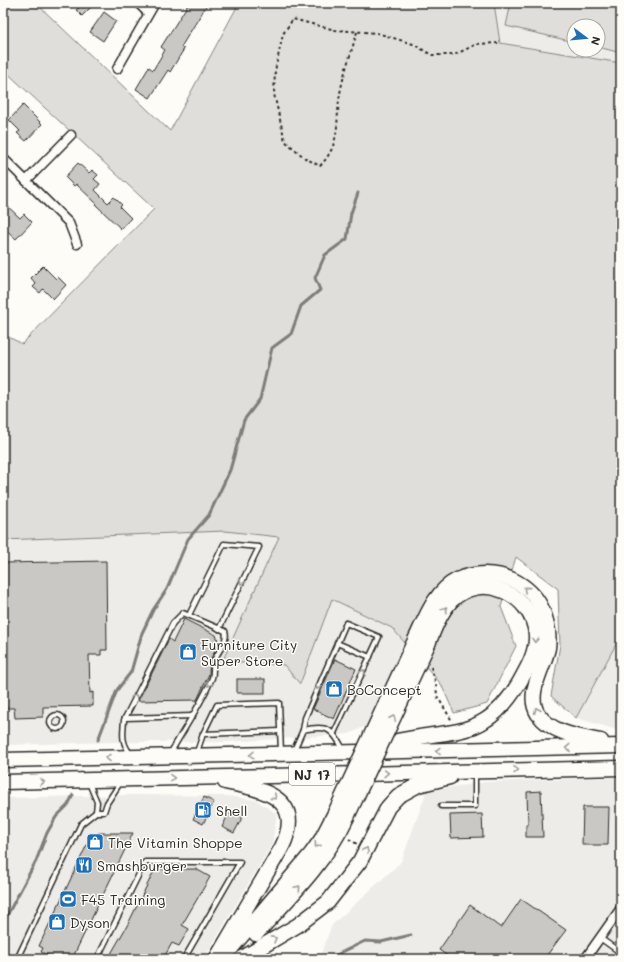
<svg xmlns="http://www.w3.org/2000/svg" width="624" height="962" font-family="Mali,sans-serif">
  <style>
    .built { fill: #edece8; fill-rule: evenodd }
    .green { fill: #dfdeda; stroke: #858482 }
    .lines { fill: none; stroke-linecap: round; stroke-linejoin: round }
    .stream { stroke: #7e7d7b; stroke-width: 3 }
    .building { fill: #c9c8c4; stroke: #2b2b2b }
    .lane-casing { stroke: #2b2b2b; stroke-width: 7 }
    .street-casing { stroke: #2b2b2b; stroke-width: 11 }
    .highway-casing { stroke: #2b2b2b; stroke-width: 17 }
    .path { stroke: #2b2b2b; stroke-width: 2; stroke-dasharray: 3 3; stroke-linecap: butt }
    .lane { stroke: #fdfcf7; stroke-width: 4 }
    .street { stroke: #fdfcf7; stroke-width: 8 }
    .highway { stroke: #fdfcf7; stroke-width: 14 }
    .highway-bridge-casing { stroke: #2b2b2b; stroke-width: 17; stroke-linecap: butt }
    .highway-bridge { stroke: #fdfcf7; stroke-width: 14 }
    .oneway { stroke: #9e9e9b }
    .labels { text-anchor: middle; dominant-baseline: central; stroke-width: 3; stroke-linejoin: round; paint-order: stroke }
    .shield { fill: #fdfcf7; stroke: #6a6a68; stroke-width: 1 }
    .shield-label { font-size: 13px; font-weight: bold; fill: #2b2b2b }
    .poi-label { font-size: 14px; fill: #2b2b2b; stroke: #fdfcf7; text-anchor: start }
  </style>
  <rect width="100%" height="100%" fill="#fdfcf7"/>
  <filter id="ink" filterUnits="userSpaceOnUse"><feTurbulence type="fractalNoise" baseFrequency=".025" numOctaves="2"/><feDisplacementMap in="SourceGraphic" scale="8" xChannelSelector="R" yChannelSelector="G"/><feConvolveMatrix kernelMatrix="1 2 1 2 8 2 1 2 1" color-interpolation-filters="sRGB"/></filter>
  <g filter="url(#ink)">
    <g class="built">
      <path d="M494,3h127v60l-121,-20zM574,26h24v24h-24z"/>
      <polygon points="225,531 279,537 222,662 284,665 300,684 331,599 392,628 406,643 368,725 349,734 294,738 226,742 114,742 3,745 3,540"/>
      <polygon points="621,635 621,731 576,718"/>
      <polygon points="621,777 621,959 319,959 332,925 401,862 425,796 424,791 486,782"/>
      <polygon points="130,795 228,796 256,800 277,814 272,844 204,959 3,959 3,798"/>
    </g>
    <g class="green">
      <polygon points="3,3 36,3 170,131 239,3 494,3 500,43 621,63 621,635 576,718 551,696 560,645 558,589 516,557 501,607 516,646 487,704 454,713 441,684 392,628 332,599 300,684 284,665 222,662 279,537 225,531 3,540 3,334 22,344 154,209 3,69"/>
      <polygon points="511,3 621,3 621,53 598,47 598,26 574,26 574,42 506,26"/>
    </g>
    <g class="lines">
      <g class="stream">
        <polyline points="98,740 117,690 131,672 142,633 153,610 167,589 188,539 209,515 230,470 244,420 260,399 272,348 291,334 301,306 320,290 315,278 325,255 347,239 351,213 358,193"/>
        <polyline points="3,923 36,861 47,833 56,817 68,805 73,795"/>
        <polyline points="328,959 365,941 381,942 411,935"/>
      </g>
    </g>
    <g class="building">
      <polygon points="74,3 95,3 82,16 76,10 79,8"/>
      <polygon points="189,3 208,3 181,47 184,49 170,72 168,70 150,98 136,89 149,67 153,70 165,50 161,47"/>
      <polygon points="104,12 116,21 103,41 90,32"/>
      <polygon points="23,105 42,124 26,141 17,133 20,131 9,120"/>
      <polygon points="78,163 89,173 92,170 98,175 94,179 100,184 95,190 108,203 114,197 122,205 120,207 131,218 121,229 96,205 97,204 76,184 74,186 65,177"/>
      <polygon points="3,202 20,218 24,214 32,222 16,239 3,227"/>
      <polygon points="43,266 56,279 58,277 66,285 53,299 43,289 40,293 33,287 36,284 31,278"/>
      <polygon points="106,561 107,650 101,650 101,655 89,655 90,693 93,692 93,706 43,707 43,717 15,718 14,708 3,708 3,563"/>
      <polygon points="184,619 216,635 219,643 210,660 209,674 197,700 138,701 169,639 173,642"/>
      <polygon points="335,659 356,669 334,719 313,709"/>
      <rect x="237" y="679" width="28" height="14"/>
      <polygon points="541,791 543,837 526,837 526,825 528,825 527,792"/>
      <polygon points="204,797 214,802 203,824 193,819"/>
      <polygon points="583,807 609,807 608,845 582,845"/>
      <polygon points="232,812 243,816 234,833 222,827 228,815"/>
      <polygon points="482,814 483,837 451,838 450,815"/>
      <polygon points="98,833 133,833 72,959 55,959 41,952 43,948 39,946 91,836 95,838"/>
      <polygon points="155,869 196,869 210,877 182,925 189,929 179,946 172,943 163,959 108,959 128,924"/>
      <polygon points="521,899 566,930 544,959 452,959 439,950 470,905 501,928"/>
    </g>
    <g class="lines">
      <defs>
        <g id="lane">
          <polyline points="189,615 224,544 259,547 219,629"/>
          <polyline points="337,643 370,657"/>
          <circle cx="57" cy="722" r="7"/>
          <polyline points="125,718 193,716"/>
          <polyline points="303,730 305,718 346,623 379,637 334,733"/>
          <polyline points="203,734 280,731"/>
          <path d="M294,750l9,-20c24,-5 29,-2 40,19"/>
          <polyline points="197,752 203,734 217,705 279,703 281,752"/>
          <path d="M130,753c-9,-11 -7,-20 -6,-33l49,-97 10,-10 42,18c4,10 -9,22 -11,31 -2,5 0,11 -2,16 -11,27 -28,50 -42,76"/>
          <polyline points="89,783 97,802 96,812"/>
          <polyline points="441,806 475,806 475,773"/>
          <polyline points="600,938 621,953"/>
          <polyline points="17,959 81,824 96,812 104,812 107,803 120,783"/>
          <polyline points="97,959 145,862 240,862 184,959"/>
        </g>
        <g id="street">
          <polyline points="138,3 148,13"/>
          <polyline points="117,69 155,3"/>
          <polyline points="3,158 69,223 77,244"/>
          <polyline points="26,181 71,135"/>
          <polyline points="585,959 621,908"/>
        </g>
        <g id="highway">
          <path d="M416,638c10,-21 19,-47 41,-58 18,-8 38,-8 56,0 12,6 22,15 28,27 6,13 9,26 7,41 -4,20 -23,46 -10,66 14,20 42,23 63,27"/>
          <path d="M375,746c15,-3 30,-7 45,-9 21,-4 45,-4 64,-16 15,-9 26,-23 35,-38 8,-14 18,-31 17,-48 -3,-41 -55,-65 -85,-34 -11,12 -17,28 -23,43"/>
          <polyline points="3,760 621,746"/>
          <polyline points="3,782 621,768"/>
          <path d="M256,934c33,-36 70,-72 91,-117"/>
          <polyline points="223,958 311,854 321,840 336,811"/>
          <path d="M216,959l66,-112c24,-50 -20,-58 -57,-65"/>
          <polyline points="241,959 298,925 328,902 360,861 388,807 398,796 418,785 450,777"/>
        </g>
      </defs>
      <use href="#lane" class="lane-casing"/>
      <use href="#street" class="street-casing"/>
      <use href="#highway" class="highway-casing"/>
      <g class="path">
        <path d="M357,32c-6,22 -15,45 -18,68 -3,26 1,45 -19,66l-15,-8 -20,-17 -11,-47 1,-23 8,-37 10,-15 42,11 42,3 36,11 19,11h22l23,-11 23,-1"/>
        <polyline points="431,667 436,684 437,696 452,721"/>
        <polyline points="349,839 357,844"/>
      </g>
      <use href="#lane" class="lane"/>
      <use href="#street" class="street"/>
      <use href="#highway" class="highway"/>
      <defs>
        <g id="highway-bridge">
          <polyline points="336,811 416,638"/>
          <polyline points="347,817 428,644"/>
        </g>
      </defs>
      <use href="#highway-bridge" class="highway-bridge-casing"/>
      <use href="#highway-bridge" class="highway-bridge"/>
    </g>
    <defs><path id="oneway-chevron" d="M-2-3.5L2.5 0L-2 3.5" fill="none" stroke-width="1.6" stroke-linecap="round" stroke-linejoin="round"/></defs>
    <g class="oneway">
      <use href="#oneway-chevron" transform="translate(242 582) rotate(116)"/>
      <use href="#oneway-chevron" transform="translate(526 589) rotate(-139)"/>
      <use href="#oneway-chevron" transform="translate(445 609) rotate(-56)"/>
      <use href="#oneway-chevron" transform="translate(535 640) rotate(94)"/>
      <use href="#oneway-chevron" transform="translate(363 672) rotate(-65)"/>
      <use href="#oneway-chevron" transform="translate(209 684) rotate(116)"/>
      <use href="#oneway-chevron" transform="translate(318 687) rotate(113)"/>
      <use href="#oneway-chevron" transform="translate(135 697) rotate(-63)"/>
      <use href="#oneway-chevron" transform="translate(537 710) rotate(-113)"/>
      <use href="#oneway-chevron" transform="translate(393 718) rotate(-65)"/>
      <use href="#oneway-chevron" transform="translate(568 748) rotate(178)"/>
      <use href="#oneway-chevron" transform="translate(438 751) rotate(179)"/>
      <use href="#oneway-chevron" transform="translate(252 755) rotate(179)"/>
      <use href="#oneway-chevron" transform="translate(108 758) rotate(179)"/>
      <use href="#oneway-chevron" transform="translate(516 770) rotate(-1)"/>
      <use href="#oneway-chevron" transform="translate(386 773) rotate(-1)"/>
      <use href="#oneway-chevron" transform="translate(172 778) rotate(-2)"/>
      <use href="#oneway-chevron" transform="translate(42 782) rotate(-1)"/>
      <use href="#oneway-chevron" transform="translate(274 797) rotate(40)"/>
      <use href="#oneway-chevron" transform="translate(317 845) rotate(125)"/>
      <use href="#oneway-chevron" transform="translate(366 850) rotate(-61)"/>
      <use href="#oneway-chevron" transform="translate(298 888) rotate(-49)"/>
      <use href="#oneway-chevron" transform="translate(274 939) rotate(-29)"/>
    </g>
  </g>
  <defs>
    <symbol id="shop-square" viewBox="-11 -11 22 22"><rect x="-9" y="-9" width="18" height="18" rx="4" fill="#1f6fb2" stroke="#fdfcf7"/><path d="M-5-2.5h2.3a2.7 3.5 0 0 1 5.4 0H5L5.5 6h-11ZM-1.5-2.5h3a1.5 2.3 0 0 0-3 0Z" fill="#fff"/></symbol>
    <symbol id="fuel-square" viewBox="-11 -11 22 22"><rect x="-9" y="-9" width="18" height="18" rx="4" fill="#1f6fb2" stroke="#fdfcf7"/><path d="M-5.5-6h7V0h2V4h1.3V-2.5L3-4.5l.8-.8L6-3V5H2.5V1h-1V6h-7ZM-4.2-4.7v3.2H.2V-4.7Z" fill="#fff"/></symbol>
    <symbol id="restaurant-square" viewBox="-11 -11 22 22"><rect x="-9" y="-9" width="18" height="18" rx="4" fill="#1f6fb2" stroke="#fdfcf7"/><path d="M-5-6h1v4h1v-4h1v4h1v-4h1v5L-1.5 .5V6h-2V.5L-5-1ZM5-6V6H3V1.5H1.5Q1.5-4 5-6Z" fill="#fff"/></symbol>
    <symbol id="stadium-square" viewBox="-11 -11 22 22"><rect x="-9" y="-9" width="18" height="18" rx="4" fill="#1f6fb2" stroke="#fdfcf7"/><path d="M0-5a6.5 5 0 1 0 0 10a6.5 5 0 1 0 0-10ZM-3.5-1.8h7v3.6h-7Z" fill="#fff"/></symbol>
  </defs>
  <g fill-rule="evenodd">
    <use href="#shop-square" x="178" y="642" width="20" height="20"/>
    <use href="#shop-square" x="324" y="679" width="20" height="20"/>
    <use href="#fuel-square" x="193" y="800" width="20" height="20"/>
    <use href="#shop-square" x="85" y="832" width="20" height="20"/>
    <use href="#restaurant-square" x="74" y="855" width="20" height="20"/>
    <use href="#stadium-square" x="58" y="889" width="20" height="20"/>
    <use href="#shop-square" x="47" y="912" width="20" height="20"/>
  </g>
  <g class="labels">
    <rect class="shield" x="289" y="763" width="46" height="22" rx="3"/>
    <g class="shield-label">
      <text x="312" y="774">NJ 17</text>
    </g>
    <g class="poi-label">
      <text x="201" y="644">Furniture City<tspan x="201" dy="16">Super Store</tspan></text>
      <text x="347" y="689">BoConcept</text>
      <text x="216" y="810">Shell</text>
      <text x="108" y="842">The Vitamin Shoppe</text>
      <text x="97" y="865">Smashburger</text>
      <text x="81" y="899">F45 Training</text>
      <text x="70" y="922">Dyson</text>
    </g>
  </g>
  <rect width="624" height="962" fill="none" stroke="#fdfcf7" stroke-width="16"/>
  <rect x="8" y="8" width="608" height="946" fill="none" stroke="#2b2b2b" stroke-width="1.5" filter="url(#ink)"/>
  <g transform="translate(586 38) rotate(106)"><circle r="19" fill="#fdfcf7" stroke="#a9a8a5"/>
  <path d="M0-3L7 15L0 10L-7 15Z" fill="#1f6fb2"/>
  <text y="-6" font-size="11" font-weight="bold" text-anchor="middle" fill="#2b2b2b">N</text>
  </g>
</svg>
